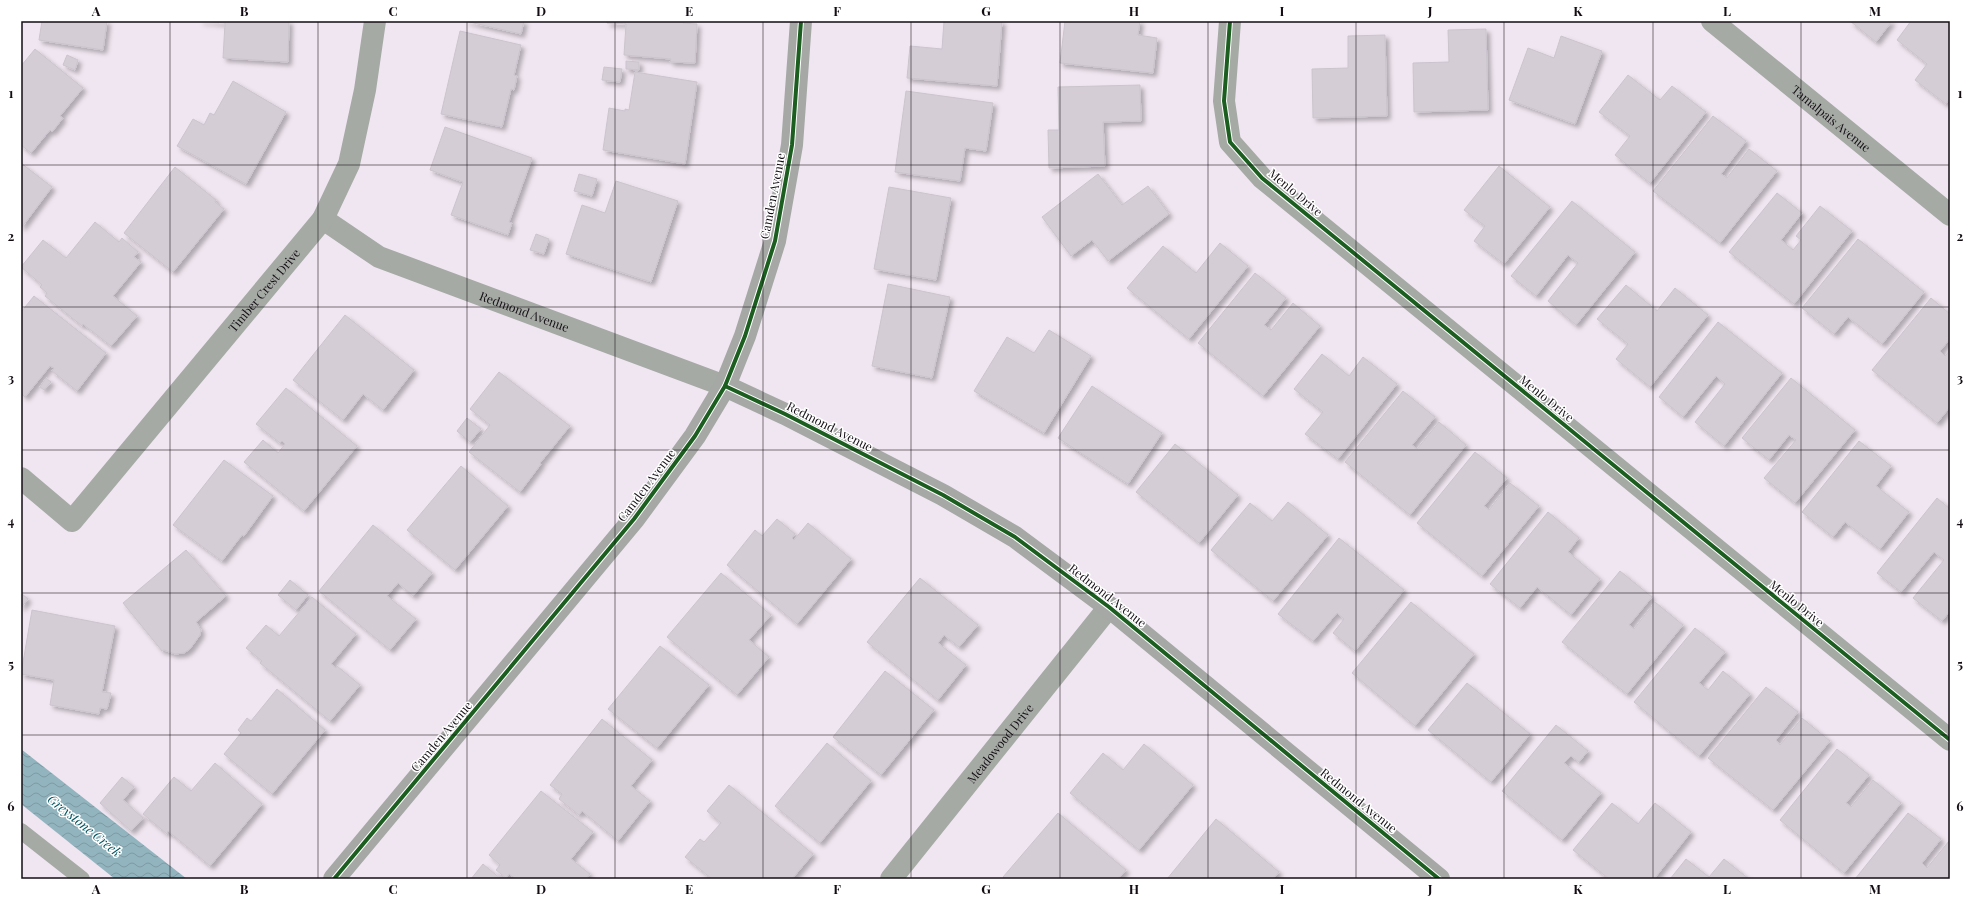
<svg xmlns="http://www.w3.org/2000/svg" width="1971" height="900" font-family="'Playfair Display',serif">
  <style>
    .water { fill: url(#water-waves) }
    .building { fill: #d4cdd6; stroke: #cbc4cd; filter: url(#shadow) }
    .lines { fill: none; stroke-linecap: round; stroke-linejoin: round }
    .lane { stroke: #a5aaa5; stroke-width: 16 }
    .street { stroke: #a5aaa5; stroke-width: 22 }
    .secondary { stroke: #a5a8a5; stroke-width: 22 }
    .cycleway-casing { stroke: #fff; stroke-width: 6 }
    .cycleway { stroke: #1b5e20; stroke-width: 4 }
    .grid { fill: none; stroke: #130d13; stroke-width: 1; stroke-opacity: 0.55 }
    .labels { text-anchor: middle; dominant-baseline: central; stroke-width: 3; stroke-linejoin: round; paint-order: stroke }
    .street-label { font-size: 12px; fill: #130d13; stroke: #fff }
    .water-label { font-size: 13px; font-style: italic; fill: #015360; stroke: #fff }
    .neatline { fill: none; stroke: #130d13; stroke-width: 1.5 }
    .grid-label { font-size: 13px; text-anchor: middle; font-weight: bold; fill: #130d13 }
  </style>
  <defs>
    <pattern id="water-waves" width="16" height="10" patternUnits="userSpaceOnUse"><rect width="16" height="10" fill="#92b4bf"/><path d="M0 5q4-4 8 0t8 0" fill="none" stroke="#7d9aa3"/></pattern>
    <filter id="shadow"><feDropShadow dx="3.5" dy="3.5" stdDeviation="2" flood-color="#0004"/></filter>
  </defs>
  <rect width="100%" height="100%" fill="#f0e6f1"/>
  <polygon class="water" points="21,749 187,879 115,879 21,804"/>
  <g class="building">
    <polygon points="42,21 107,21 103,50 39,40"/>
    <polygon points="200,21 289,21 288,62 223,58 225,23"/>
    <polygon points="465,21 524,21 521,34"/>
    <polygon points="607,21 683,21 683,23 697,24 695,63 670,62 671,59 624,55 626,24 607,23"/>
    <polygon points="944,21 1002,21 997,86 907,78 910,46 942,49"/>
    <polygon points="1065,21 1140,21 1138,35 1157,38 1153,73 1060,63"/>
    <polygon points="1850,21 1892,21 1876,42"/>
    <polygon points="1911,21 1950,21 1950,98 1946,104 1915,80 1927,64 1897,40"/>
    <polygon points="1486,29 1488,110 1414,112 1413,63 1449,62 1448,30"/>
    <polygon points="460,31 521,45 514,75 517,76 514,90 511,89 502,127 441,114"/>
    <polygon points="1385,35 1387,116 1313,118 1312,69 1348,68 1348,36"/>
    <polygon points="1561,36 1602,51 1575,124 1509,100 1528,48 1554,58"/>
    <polygon points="35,49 83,88 60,116 63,118 52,132 50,130 31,153 21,145 21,66"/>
    <polygon points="67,55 78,60 75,70 63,65"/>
    <polygon points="626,61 639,62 639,70 626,69"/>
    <polygon points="604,67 622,69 620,82 602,80"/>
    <polygon points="635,72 697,82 685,164 603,150 609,108 625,111 625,109 629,110"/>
    <polygon points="1628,75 1660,100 1672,86 1706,112 1650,183 1615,155 1630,136 1599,112"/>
    <polygon points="233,81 286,112 246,184 177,146 193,119 204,125 210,113 214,115"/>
    <polygon points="1140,85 1141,121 1103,122 1105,166 1049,168 1048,130 1059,130 1058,87"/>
    <polygon points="906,91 993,103 986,151 965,148 960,181 895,172"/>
    <polygon points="1713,116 1746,141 1721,174 1727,178 1749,149 1777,171 1720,243 1653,191"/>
    <polygon points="445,127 532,158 509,222 512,223 508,235 451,215 463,182 430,170"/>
    <polygon points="21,163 52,187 22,227 21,227"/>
    <polygon points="1499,166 1550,207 1504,264 1474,241 1485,226 1464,210"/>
    <polygon points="175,167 216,200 215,202 224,209 173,272 124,233"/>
    <polygon points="579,174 597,179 592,196 574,191"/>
    <polygon points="1098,174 1122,205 1148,186 1169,214 1108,261 1092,240 1071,256 1042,217"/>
    <polygon points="616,181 678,201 651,282 566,254 582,205 605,213"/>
    <polygon points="889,187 951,198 936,280 874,269"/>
    <polygon points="1777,193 1802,213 1781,240 1793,250 1801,240 1796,236 1820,206 1852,231 1794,304 1729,252"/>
    <polygon points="1572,201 1635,252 1576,325 1548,301 1578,263 1568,255 1536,296 1511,276"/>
    <polygon points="95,222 119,242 122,238 138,252 134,257 141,262 113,296 137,316 111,346 83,324 82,326 45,296 47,293 40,287 42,285 21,267 43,240 66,258"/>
    <polygon points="536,234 549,239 544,254 530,250"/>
    <polygon points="1858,239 1924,292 1882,344 1848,317 1834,334 1802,308"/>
    <polygon points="1220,243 1248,266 1189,339 1127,288 1163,246 1196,273"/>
    <polygon points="1255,273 1286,298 1264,325 1271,330 1293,303 1320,326 1263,396 1198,343"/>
    <polygon points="888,284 950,297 932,378 872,366"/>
    <polygon points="1626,285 1657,311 1675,288 1708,315 1650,387 1616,359 1628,344 1597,319"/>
    <polygon points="34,296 106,353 77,391 52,371 54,368 50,366 25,397 21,393 21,312"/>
    <polygon points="1931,298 1950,314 1950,339 1940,351 1945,356 1950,350 1950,407 1937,423 1872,370"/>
    <polygon points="345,315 414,370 383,410 363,394 343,420 293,380"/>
    <polygon points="1718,322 1782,373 1724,446 1695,422 1725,384 1716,376 1683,417 1659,397"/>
    <polygon points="1049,330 1091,356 1044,433 974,391 1007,337 1034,353"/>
    <polygon points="1322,354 1349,376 1363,357 1397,384 1338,459 1305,434 1323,412 1294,389"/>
    <polygon points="499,372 570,426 540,463 541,464 520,492 469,452 490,425 470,409"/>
    <polygon points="46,378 51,382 44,390 40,387"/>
    <polygon points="1791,378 1855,430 1795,503 1764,478 1796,440 1789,435 1769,460 1742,438"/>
    <polygon points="1092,386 1162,433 1128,484 1058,438"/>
    <polygon points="286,388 357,446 304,511 244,462 263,440 278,453 285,444 282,441 280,443 256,424"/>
    <polygon points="1403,391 1435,417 1412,445 1417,449 1439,422 1466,445 1410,515 1345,462"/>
    <polygon points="467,418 481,429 470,442 457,431"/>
    <polygon points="1859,441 1891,466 1876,486 1909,512 1880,549 1845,522 1833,537 1802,512"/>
    <polygon points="1175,444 1238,495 1199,543 1136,492"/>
    <polygon points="1475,452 1507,478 1484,506 1489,510 1510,483 1539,506 1482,576 1417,523"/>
    <polygon points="224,460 273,496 244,536 242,535 222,561 173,525"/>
    <polygon points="461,466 508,506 455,570 407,530"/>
    <polygon points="1937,498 1950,509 1950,611 1942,621 1913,598 1944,560 1934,552 1901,592 1877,573"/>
    <polygon points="1288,502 1328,535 1273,601 1211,550 1250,503 1272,521"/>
    <polygon points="1548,512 1579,538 1568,552 1600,579 1571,615 1537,587 1520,608 1490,584"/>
    <polygon points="777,519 795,534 792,538 794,540 808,523 851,559 797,624 727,565 755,530 762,536"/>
    <polygon points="373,525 432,573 413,596 398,583 387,596 416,619 390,650 319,591"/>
    <polygon points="1339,538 1404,590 1355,651 1333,633 1344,619 1337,613 1313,641 1278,614"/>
    <polygon points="186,550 226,596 196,622 201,630 200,635 190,649 184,653 175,654 164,650 162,651 123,603"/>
    <polygon points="1620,571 1652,597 1629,625 1634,629 1655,602 1683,625 1627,694 1562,642"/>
    <polygon points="721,573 771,615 749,640 769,657 737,695 667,637"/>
    <polygon points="920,578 978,625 959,647 944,635 938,643 966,665 938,700 867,642"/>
    <polygon points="290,580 308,595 296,610 278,595"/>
    <polygon points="21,593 28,599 21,608"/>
    <polygon points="312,597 356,634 331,664 336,668 337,666 360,685 330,721 260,663 262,661 246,648 266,625 279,636"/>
    <polygon points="1411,602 1474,654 1415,726 1352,673"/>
    <polygon points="32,610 115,626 102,692 111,693 107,709 100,708 99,714 50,705 54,680 21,674"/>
    <polygon points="1695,628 1725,652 1699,683 1708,690 1723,671 1750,694 1699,756 1634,702"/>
    <polygon points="660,646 709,685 657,748 608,709"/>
    <polygon points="885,671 934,710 881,775 833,737"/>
    <polygon points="1467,683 1530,734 1491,782 1428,730"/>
    <polygon points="1766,687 1798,712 1776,740 1780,745 1802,718 1830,741 1773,810 1708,758"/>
    <polygon points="277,689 325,730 272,794 224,754 241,733 238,730 247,718 251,721"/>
    <polygon points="602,719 652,760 631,786 650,801 618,841 582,811 579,815 559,799 562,794 550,785"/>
    <polygon points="1556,725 1588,751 1579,762 1571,756 1564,763 1601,793 1562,840 1502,791"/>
    <polygon points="827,743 871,781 820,843 775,806"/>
    <polygon points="1144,744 1193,785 1139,850 1070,793 1103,753 1123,770"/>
    <polygon points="1837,749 1869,775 1846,803 1851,807 1873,780 1901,803 1844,873 1780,820"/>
    <polygon points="215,763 262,804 210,866 168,831 167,834 143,814 174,777 191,791"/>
    <polygon points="122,777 134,787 123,800 143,818 131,831 100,803"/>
    <polygon points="729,785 813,854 792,879 712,879 685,857 700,839 704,842 721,823 707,811"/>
    <polygon points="541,791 593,832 571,859 590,874 586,879 516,879 509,874 506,878 496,870 500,865 489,855"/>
    <polygon points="1612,803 1638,824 1655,803 1691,832 1654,879 1609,879 1573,850"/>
    <polygon points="1058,813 1126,870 1118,879 1005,879 1003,877"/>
    <polygon points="1908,813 1941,839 1922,863 1927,868 1949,841 1950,842 1950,879 1855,879"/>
    <polygon points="1216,819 1279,872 1273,879 1167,879"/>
    <polygon points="1686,859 1709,877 1724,859 1749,879 1670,879"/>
    <polygon points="483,864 501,879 471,879"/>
  </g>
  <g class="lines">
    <polyline class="lane" points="21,831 82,879"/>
    <g class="street">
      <polyline points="1230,21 1224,101 1230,142 1262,178 1950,740"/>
      <path id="s1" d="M1712,21l238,194"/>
      <path id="s2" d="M323,219l56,38 346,129"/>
      <path id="s3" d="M21,478l51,43 251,-302 26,-55 16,-74 10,-69"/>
      <path id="s4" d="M891,879l218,-272"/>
    </g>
    <g class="secondary">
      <polyline points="725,386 785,414 943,495 1015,537 1109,607 1439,879"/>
      <polyline points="334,879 634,519 695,436 725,386 745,336 775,241 792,145 801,21"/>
    </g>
    <defs>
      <g id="cycleway">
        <polyline points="1230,21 1224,101 1230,142 1262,178 1950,740"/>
        <polyline points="725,386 785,414 943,495 1015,537 1109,607 1439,879"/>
        <polyline points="334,879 634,519 695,436 725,386 745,336 775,241 792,145 801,21"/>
      </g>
    </defs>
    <use href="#cycleway" class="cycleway-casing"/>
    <use href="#cycleway" class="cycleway"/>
  </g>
  <path class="grid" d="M170,21v858M318,21v858M467,21v858M615,21v858M763,21v858M911,21v858M1060,21v858M1208,21v858M1356,21v858M1504,21v858M1653,21v858M1801,21v858M21,165h1929M21,307h1929M21,450h1929M21,593h1929M21,735h1929"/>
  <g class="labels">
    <g class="street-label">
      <text stroke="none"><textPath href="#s1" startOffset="154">Tamalpais Avenue</textPath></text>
      <text transform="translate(1296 192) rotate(40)">Menlo Drive</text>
      <text transform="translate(772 196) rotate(-79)">Camden Avenue</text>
      <text stroke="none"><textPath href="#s3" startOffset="367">Timber Crest Drive</textPath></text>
      <text stroke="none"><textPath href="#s2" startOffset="223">Redmond Avenue</textPath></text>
      <text transform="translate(1547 398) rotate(39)">Menlo Drive</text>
      <text transform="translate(830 426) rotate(27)">Redmond Avenue</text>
      <text transform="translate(646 485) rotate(-53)">Camden Avenue</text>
      <text transform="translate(1108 595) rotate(38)">Redmond Avenue</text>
      <text transform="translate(1797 603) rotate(39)">Menlo Drive</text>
      <text transform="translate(441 736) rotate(-50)">Camden Avenue</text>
      <text stroke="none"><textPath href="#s4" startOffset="174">Meadowood Drive</textPath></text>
      <text transform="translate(1359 800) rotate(39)">Redmond Avenue</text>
    </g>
    <g class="water-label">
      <text transform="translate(85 825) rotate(39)">Greystone Creek</text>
    </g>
  </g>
  <rect width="1971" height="900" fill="none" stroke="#ffffff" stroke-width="44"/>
  <rect x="22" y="22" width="1927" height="856" class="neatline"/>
  <g class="grid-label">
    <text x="96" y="16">A</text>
    <text x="244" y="16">B</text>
    <text x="393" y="16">C</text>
    <text x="541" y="16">D</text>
    <text x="689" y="16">E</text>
    <text x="837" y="16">F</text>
    <text x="986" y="16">G</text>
    <text x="1134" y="16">H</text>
    <text x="1282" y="16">I</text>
    <text x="1430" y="16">J</text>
    <text x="1578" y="16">K</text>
    <text x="1727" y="16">L</text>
    <text x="1875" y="16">M</text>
    <text x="11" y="98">1</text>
    <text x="1960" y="98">1</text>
    <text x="11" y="241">2</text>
    <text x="1960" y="241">2</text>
    <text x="11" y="383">3</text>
    <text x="1960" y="383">3</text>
    <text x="11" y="526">4</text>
    <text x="1960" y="526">4</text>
    <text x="11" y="669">5</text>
    <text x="1960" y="669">5</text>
    <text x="11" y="811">6</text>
    <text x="1960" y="811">6</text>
    <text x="96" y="894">A</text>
    <text x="244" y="894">B</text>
    <text x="393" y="894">C</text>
    <text x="541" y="894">D</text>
    <text x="689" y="894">E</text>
    <text x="837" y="894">F</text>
    <text x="986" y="894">G</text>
    <text x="1134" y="894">H</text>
    <text x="1282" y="894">I</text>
    <text x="1430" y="894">J</text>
    <text x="1578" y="894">K</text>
    <text x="1727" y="894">L</text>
    <text x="1875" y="894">M</text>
  </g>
</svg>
